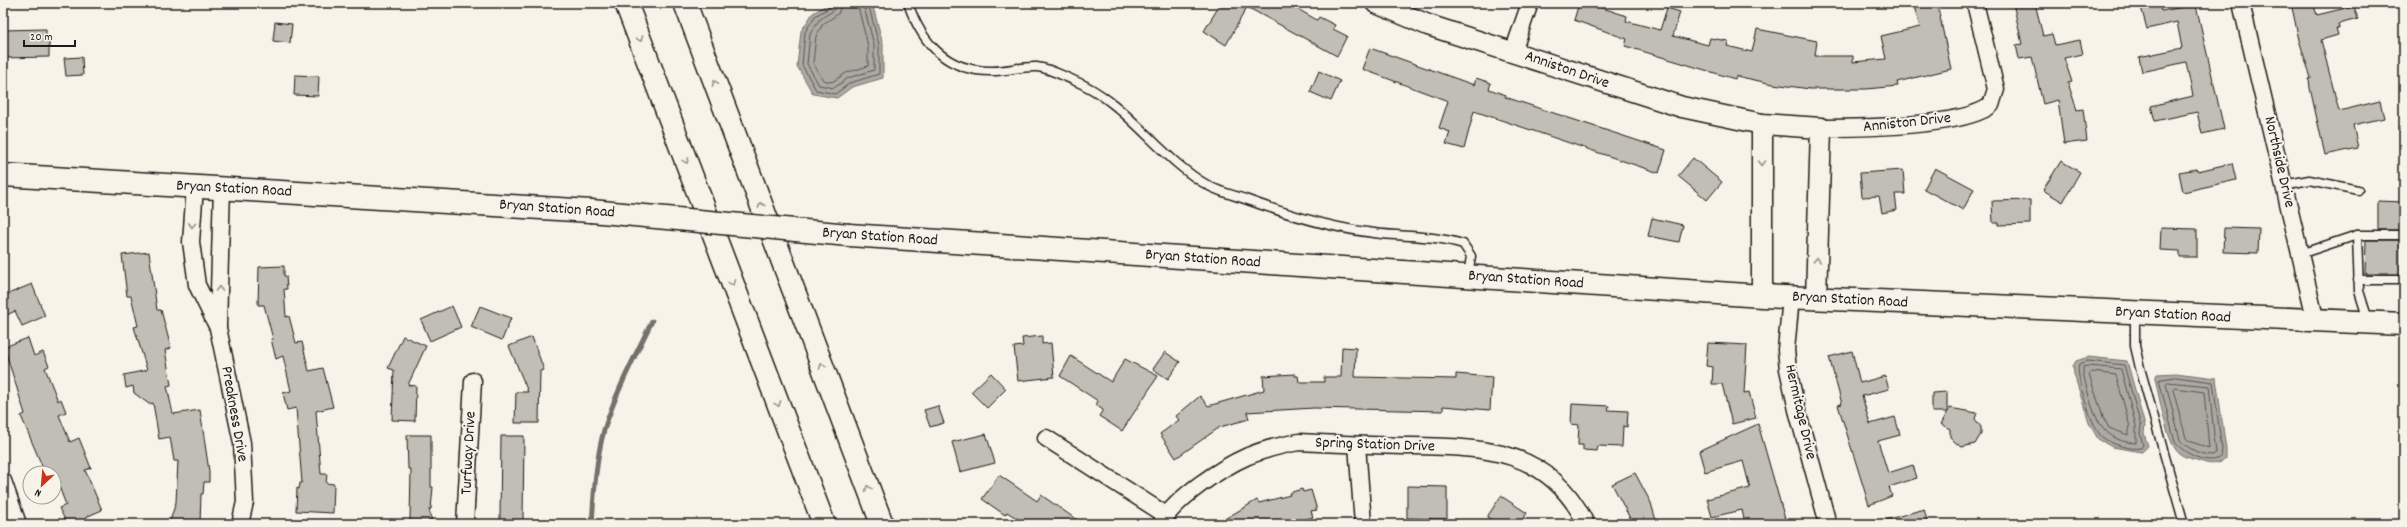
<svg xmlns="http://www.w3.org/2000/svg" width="2407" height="527" font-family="Dekko,sans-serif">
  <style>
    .water { fill: #aca9a2; stroke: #72716c }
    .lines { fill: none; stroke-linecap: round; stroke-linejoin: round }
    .shore { stroke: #565452; stroke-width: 1 }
    .stream { stroke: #72716c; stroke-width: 5 }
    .building { fill: #c0beb5; stroke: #1c1c1c }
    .service-casing { stroke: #1c1c1c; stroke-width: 11 }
    .minor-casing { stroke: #1c1c1c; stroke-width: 19 }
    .tertiary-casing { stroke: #1c1c1c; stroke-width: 23 }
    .secondary-casing { stroke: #1c1c1c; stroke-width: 25 }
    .motorway-casing { stroke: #1c1c1c; stroke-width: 25 }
    .service { stroke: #f7f3e8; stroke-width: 8 }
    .minor { stroke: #f7f3e8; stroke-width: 16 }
    .tertiary { stroke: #f7f3e8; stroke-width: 20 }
    .secondary { stroke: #f7f3e8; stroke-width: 22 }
    .motorway { stroke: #f7f3e8; stroke-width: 22 }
    .secondary-bridge-casing { stroke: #1c1c1c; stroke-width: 25; stroke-linecap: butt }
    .secondary-bridge { stroke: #f7f3e8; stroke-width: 22 }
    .oneway { stroke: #94928c }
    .labels { text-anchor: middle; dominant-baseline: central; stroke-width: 4; stroke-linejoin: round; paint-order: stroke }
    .street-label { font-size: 16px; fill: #1c1c1c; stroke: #f7f3e8 }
  </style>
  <rect width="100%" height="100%" fill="#f7f3e8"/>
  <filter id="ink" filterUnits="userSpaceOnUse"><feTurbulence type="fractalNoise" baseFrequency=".025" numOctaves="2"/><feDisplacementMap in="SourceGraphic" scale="8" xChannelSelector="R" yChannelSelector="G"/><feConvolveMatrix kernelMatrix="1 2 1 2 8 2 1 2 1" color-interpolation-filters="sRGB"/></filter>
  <g filter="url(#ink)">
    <g class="water">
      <polygon points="830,3 872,3 883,44 883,78 852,87 837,98 813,94 797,66 801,31 813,13"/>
      <polygon points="2088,357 2127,361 2145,426 2144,433 2148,446 2142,452 2112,447 2098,439 2089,423 2074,374 2073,366 2076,361"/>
      <path d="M2176,373l40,5 10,71v10c-9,6 -16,6 -26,2 -6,-2 -15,-3 -20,-7 -13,-8 -21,-60 -25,-75l2,-5z"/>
    </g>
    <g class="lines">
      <g class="shore">
        <polyline points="831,3 829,8 815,16 805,32 802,65 816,90 835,94 850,83 879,74 879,45 868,3"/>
        <polyline points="836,3 834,10 819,20 810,34 807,64 819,85 834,88 848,78 874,70 874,45 863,3"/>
        <polyline points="842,3 838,14 823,24 816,36 813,63 823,80 832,82 846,73 868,66 868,46 857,3"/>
        <path d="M2088,361l36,4 17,61 -1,7 3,12 -2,3c-12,2 -30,-4 -39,-11 -9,-7 -28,-63 -23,-73z"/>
        <path d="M2089,366l32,3 15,57v17c-40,-1 -45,-39 -53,-70v-6z"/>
        <polygon points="2092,372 2116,375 2130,427 2128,435 2109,428 2103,417 2089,374"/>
        <path d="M2176,377l37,5 9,68 -1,6c-11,11 -38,-3 -46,-14l-16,-62z"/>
        <path d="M2168,382l41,4 7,68c-10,4 -30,-6 -36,-14l-14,-56z"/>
        <polygon points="2175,388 2204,392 2209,448 2189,441 2186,438 2173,390"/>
      </g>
      <path class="stream" d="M592,524c2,-31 4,-65 12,-94 12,-38 31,-74 48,-109"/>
    </g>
    <g class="building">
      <polygon points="1221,3 1287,3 1317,20 1319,17 1335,25 1333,29 1347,36 1337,56 1247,7 1226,45 1204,31"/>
      <polygon points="1579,3 1587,3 1627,16 1626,21 1660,30 1667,8 1680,12 1673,36 1708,45 1710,38 1728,41 1727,46 1752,52 1757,29 1817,41 1815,56 1853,56 1853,62 1886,59 1881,36 1920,27 1913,3 1937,3 1951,69 1897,82 1898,86 1866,89 1810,89 1773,84 1736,76 1735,79 1625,46 1627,39 1574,20"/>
      <polygon points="2013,3 2035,3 2043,36 2052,34 2055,45 2080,40 2083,54 2064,58 2072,82 2068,83 2077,110 2083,109 2087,141 2064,144 2058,100 2043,104 2032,57 2019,59 2016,45 2022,44"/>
      <polygon points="2159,3 2161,11 2196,5 2224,129 2202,134 2197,112 2155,121 2151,106 2193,96 2186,62 2142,72 2139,57 2182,48 2177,22 2147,29 2141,7"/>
      <polygon points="2291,3 2313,3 2317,15 2354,6 2358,19 2338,24 2339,28 2336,28 2338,35 2321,40 2339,111 2380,101 2384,118 2353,125 2358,148 2325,155 2310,88 2309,79 2311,78 2299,40"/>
      <polygon points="275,22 292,24 290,43 273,41"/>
      <polygon points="46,29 46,41 49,41 49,57 3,58 3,30"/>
      <polygon points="1370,48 1474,85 1476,78 1491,83 1489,89 1506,95 1505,97 1666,150 1659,173 1474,111 1464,149 1446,144 1450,132 1439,128 1448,101 1362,69"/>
      <polygon points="82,57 83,75 66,76 64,58"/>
      <polygon points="1319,71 1340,81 1331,101 1310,92"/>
      <polygon points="295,75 319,76 318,96 294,95"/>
      <polygon points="1693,158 1722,182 1707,200 1678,176"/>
      <polygon points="2061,161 2080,172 2063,202 2043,190"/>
      <polygon points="2232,163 2236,180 2183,192 2179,172 2197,169 2198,171"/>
      <polygon points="1935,168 1974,189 1963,210 1924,189"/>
      <polygon points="1903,170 1905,194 1895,194 1897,210 1882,213 1879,196 1862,197 1860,173"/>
      <polygon points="2030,200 2030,224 1999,225 1999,223 1993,223 1992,201"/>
      <polygon points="2378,201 2404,202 2404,230 2378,230"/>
      <polygon points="1652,218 1683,225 1679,242 1648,236"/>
      <polygon points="2161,228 2197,229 2197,257 2180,257 2180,251 2160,250"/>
      <polygon points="2224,228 2259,229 2258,253 2223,252"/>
      <polygon points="2366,240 2404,240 2404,274 2365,274"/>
      <polygon points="149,252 157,310 161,310 171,348 165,350 171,385 167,386 173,414 200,410 209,471 209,482 204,482 203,494 201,494 200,524 169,524 176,502 178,461 174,461 170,437 159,439 153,403 149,404 134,393 133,386 126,388 124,375 147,370 134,327 138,326 131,296 127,296 122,255"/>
      <polygon points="284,266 284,276 286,276 287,289 284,289 286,317 289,316 296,343 302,342 309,371 323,368 333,407 316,411 321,474 327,474 326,483 334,484 333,513 296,511 297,488 299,489 300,483 302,483 296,408 287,410 283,393 291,391 283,356 276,359 271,339 273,339 264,305 258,305 259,267"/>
      <polygon points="32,284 45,316 22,326 15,311 7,315 3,306 3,296"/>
      <polygon points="452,306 461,327 430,341 421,320"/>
      <polygon points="480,306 511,318 502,340 471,327"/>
      <polygon points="403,336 426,346 408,385 416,386 415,421 392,420 394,370 388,368"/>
      <polygon points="1042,336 1042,344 1051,343 1054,377 1018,381 1014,347 1023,346 1022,338"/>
      <polygon points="532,337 544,370 540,371 539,423 515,423 516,392 528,392 509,346"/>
      <polygon points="28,338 34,356 43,352 49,366 45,368 58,401 61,399 66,412 59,415 70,442 79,438 91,468 85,470 102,510 86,517 89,524 67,524 59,508 66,505 54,473 45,473 21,416 25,414 4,347"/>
      <polygon points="1708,343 1747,345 1744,393 1749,392 1756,418 1732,424 1722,384 1712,384 1713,367 1706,366"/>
      <polygon points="1342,347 1356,348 1355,377 1456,379 1456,374 1492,377 1490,410 1443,406 1443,411 1314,408 1247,412 1249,419 1220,427 1176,458 1160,434 1179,420 1176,416 1200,396 1208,406 1264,390 1263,376 1295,374 1295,376 1298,376 1299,382 1324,382 1324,377 1341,377"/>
      <polygon points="1852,351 1860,383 1885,376 1889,389 1862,396 1870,424 1895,417 1900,435 1878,441 1888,473 1913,465 1917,478 1889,487 1892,496 1869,505 1838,405 1842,404 1829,357"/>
      <polygon points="1165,352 1180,362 1168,379 1153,369"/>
      <polygon points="1071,356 1111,382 1125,359 1158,376 1122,431 1099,416 1103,410 1096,405 1098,401 1060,376"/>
      <polygon points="991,373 1006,389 987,408 971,392"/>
      <polygon points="1947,392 1947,412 1932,412 1932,393"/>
      <polygon points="1572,404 1609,406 1608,410 1628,411 1627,427 1623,426 1622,447 1598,446 1597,451 1583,450 1583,445 1578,445 1579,425 1571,424"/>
      <polygon points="938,406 944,423 930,427 924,410"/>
      <polygon points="1950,408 1977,413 1975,419 1981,427 1981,434 1975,444 1962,447 1956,443 1950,437 1950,429 1941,424"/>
      <polygon points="1758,424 1785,519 1768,524 1745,524 1742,510 1712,517 1707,499 1750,488 1743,461 1705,472 1699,451"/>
      <polygon points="986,434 995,463 960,472 952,442"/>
      <polygon points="407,435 431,435 431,487 433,487 431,509 429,509 432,522 410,521 411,469 408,469"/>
      <polygon points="501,436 524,436 523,522 500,521"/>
      <polygon points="1635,473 1651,503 1657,524 1633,524 1612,484"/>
      <polygon points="999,475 1037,501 1041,495 1083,524 1026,524 1007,512 1005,515 982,499"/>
      <polygon points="1407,486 1447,487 1447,519 1407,518"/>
      <polygon points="1302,489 1303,492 1311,490 1317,510 1311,511 1313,517 1289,524 1216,524 1257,500 1259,503 1290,495 1289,493"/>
      <polygon points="1501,496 1527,513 1520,524 1498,524 1487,517"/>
      <polygon points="1924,509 1928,524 1887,524 1886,520"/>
    </g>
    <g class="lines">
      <defs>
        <g id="service">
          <path d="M908,3c14,41 39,69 85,68 14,0 30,-5 44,-4 12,1 26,9 36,13 55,22 85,78 136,106 11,6 24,9 36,13 41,15 85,29 129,34 30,4 60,2 89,11l8,12 -3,20"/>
          <polyline points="2284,185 2309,180 2358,190"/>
          <polyline points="2357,235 2359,291 2368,320"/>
          <polyline points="2300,254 2357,235 2404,235"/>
          <polyline points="2358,280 2404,280"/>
          <polyline points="2135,314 2135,346 2140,368 2184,524"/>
        </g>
        <g id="minor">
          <polyline points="2241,3 2316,322"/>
          <polyline points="1513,52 1530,3"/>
          <path d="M1821,128c36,0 143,-1 170,-23l5,-16 -21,-86"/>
          <polyline points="195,187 191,242 197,285 218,328 242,443 245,502 240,524"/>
          <polyline points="1791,297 1786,350 1788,369 1797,410 1828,524"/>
          <polyline points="218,326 222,188"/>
          <polyline points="1046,438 1166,515"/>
          <polyline points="1357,445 1363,524"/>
          <polyline points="3,481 18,524"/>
          <polyline points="465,524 473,381"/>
          <path d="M1161,524c14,-26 60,-56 87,-68 17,-7 34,-11 51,-14 35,2 69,3 104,4 75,1 145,-1 183,78"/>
        </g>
        <g id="tertiary">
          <polyline points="1376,3 1428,25 1682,107 1762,124 1821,128 1816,299"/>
          <polyline points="1762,124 1762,296"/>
        </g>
        <g id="secondary">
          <polyline points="3,175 591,211"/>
          <polyline points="849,235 1762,296 2404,324"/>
        </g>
        <g id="motorway">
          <polyline points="626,3 824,524"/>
          <polyline points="685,3 882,524"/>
        </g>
      </defs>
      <use href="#service" class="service-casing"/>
      <use href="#minor" class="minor-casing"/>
      <use href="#tertiary" class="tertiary-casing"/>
      <use href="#secondary" class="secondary-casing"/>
      <use href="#motorway" class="motorway-casing"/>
      <use href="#service" class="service"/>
      <use href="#minor" class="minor"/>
      <use href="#tertiary" class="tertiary"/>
      <use href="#secondary" class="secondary"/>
      <use href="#motorway" class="motorway"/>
      <defs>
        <polyline id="secondary-bridge" points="591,211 849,235"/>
      </defs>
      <use href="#secondary-bridge" class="secondary-bridge-casing"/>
      <use href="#secondary-bridge" class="secondary-bridge"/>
    </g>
    <defs><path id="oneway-chevron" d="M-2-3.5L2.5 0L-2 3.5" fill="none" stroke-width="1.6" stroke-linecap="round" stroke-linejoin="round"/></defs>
    <g class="oneway">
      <use href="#oneway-chevron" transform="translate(640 39) rotate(69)"/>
      <use href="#oneway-chevron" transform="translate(715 83) rotate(-111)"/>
      <use href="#oneway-chevron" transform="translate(686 161) rotate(69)"/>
      <use href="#oneway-chevron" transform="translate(1762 163) rotate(90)"/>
      <use href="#oneway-chevron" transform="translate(761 205) rotate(-111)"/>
      <use href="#oneway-chevron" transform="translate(192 225) rotate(94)"/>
      <use href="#oneway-chevron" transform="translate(1817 260) rotate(-88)"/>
      <use href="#oneway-chevron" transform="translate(732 283) rotate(69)"/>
      <use href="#oneway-chevron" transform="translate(219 289) rotate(-89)"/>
      <use href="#oneway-chevron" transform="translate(822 366) rotate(-111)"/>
      <use href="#oneway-chevron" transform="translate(778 404) rotate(69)"/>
      <use href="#oneway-chevron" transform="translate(868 488) rotate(-111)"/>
    </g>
  </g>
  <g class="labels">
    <g class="street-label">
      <text transform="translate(1567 70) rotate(19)">Anniston Drive</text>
      <text transform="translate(1907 123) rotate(-6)">Anniston Drive</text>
      <text transform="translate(2279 162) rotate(77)">Northside Drive</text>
      <text transform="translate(234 189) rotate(3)">Bryan Station Road</text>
      <text transform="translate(557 209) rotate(4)">Bryan Station Road</text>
      <text transform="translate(880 237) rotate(4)">Bryan Station Road</text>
      <text transform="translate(1203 259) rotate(4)">Bryan Station Road</text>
      <text transform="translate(1526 280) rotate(4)">Bryan Station Road</text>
      <text transform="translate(1850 300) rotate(3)">Bryan Station Road</text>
      <text transform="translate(2173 315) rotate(3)">Bryan Station Road</text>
      <text transform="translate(1800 412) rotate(77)">Hermitage Drive</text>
      <text transform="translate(234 414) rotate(80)">Preakness Drive</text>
      <text transform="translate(1375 445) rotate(2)">Spring Station Drive</text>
      <text transform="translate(469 453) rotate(-87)">Turfway Drive</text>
    </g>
  </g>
  <rect width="2407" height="527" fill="none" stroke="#f7f3e8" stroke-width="16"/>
  <rect x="8" y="8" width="2391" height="511" fill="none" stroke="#1c1c1c" stroke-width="1.5" filter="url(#ink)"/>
  <g transform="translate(42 485) rotate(206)"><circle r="19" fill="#f7f3e8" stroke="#9f9d96"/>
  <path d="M0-3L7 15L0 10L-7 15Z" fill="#c8321e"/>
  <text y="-6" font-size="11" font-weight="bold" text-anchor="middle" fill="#1c1c1c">N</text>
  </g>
  <path d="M24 40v6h51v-6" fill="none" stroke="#1c1c1c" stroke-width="2"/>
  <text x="30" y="40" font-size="12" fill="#1c1c1c" stroke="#f7f3e8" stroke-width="3" paint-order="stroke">20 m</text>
</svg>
